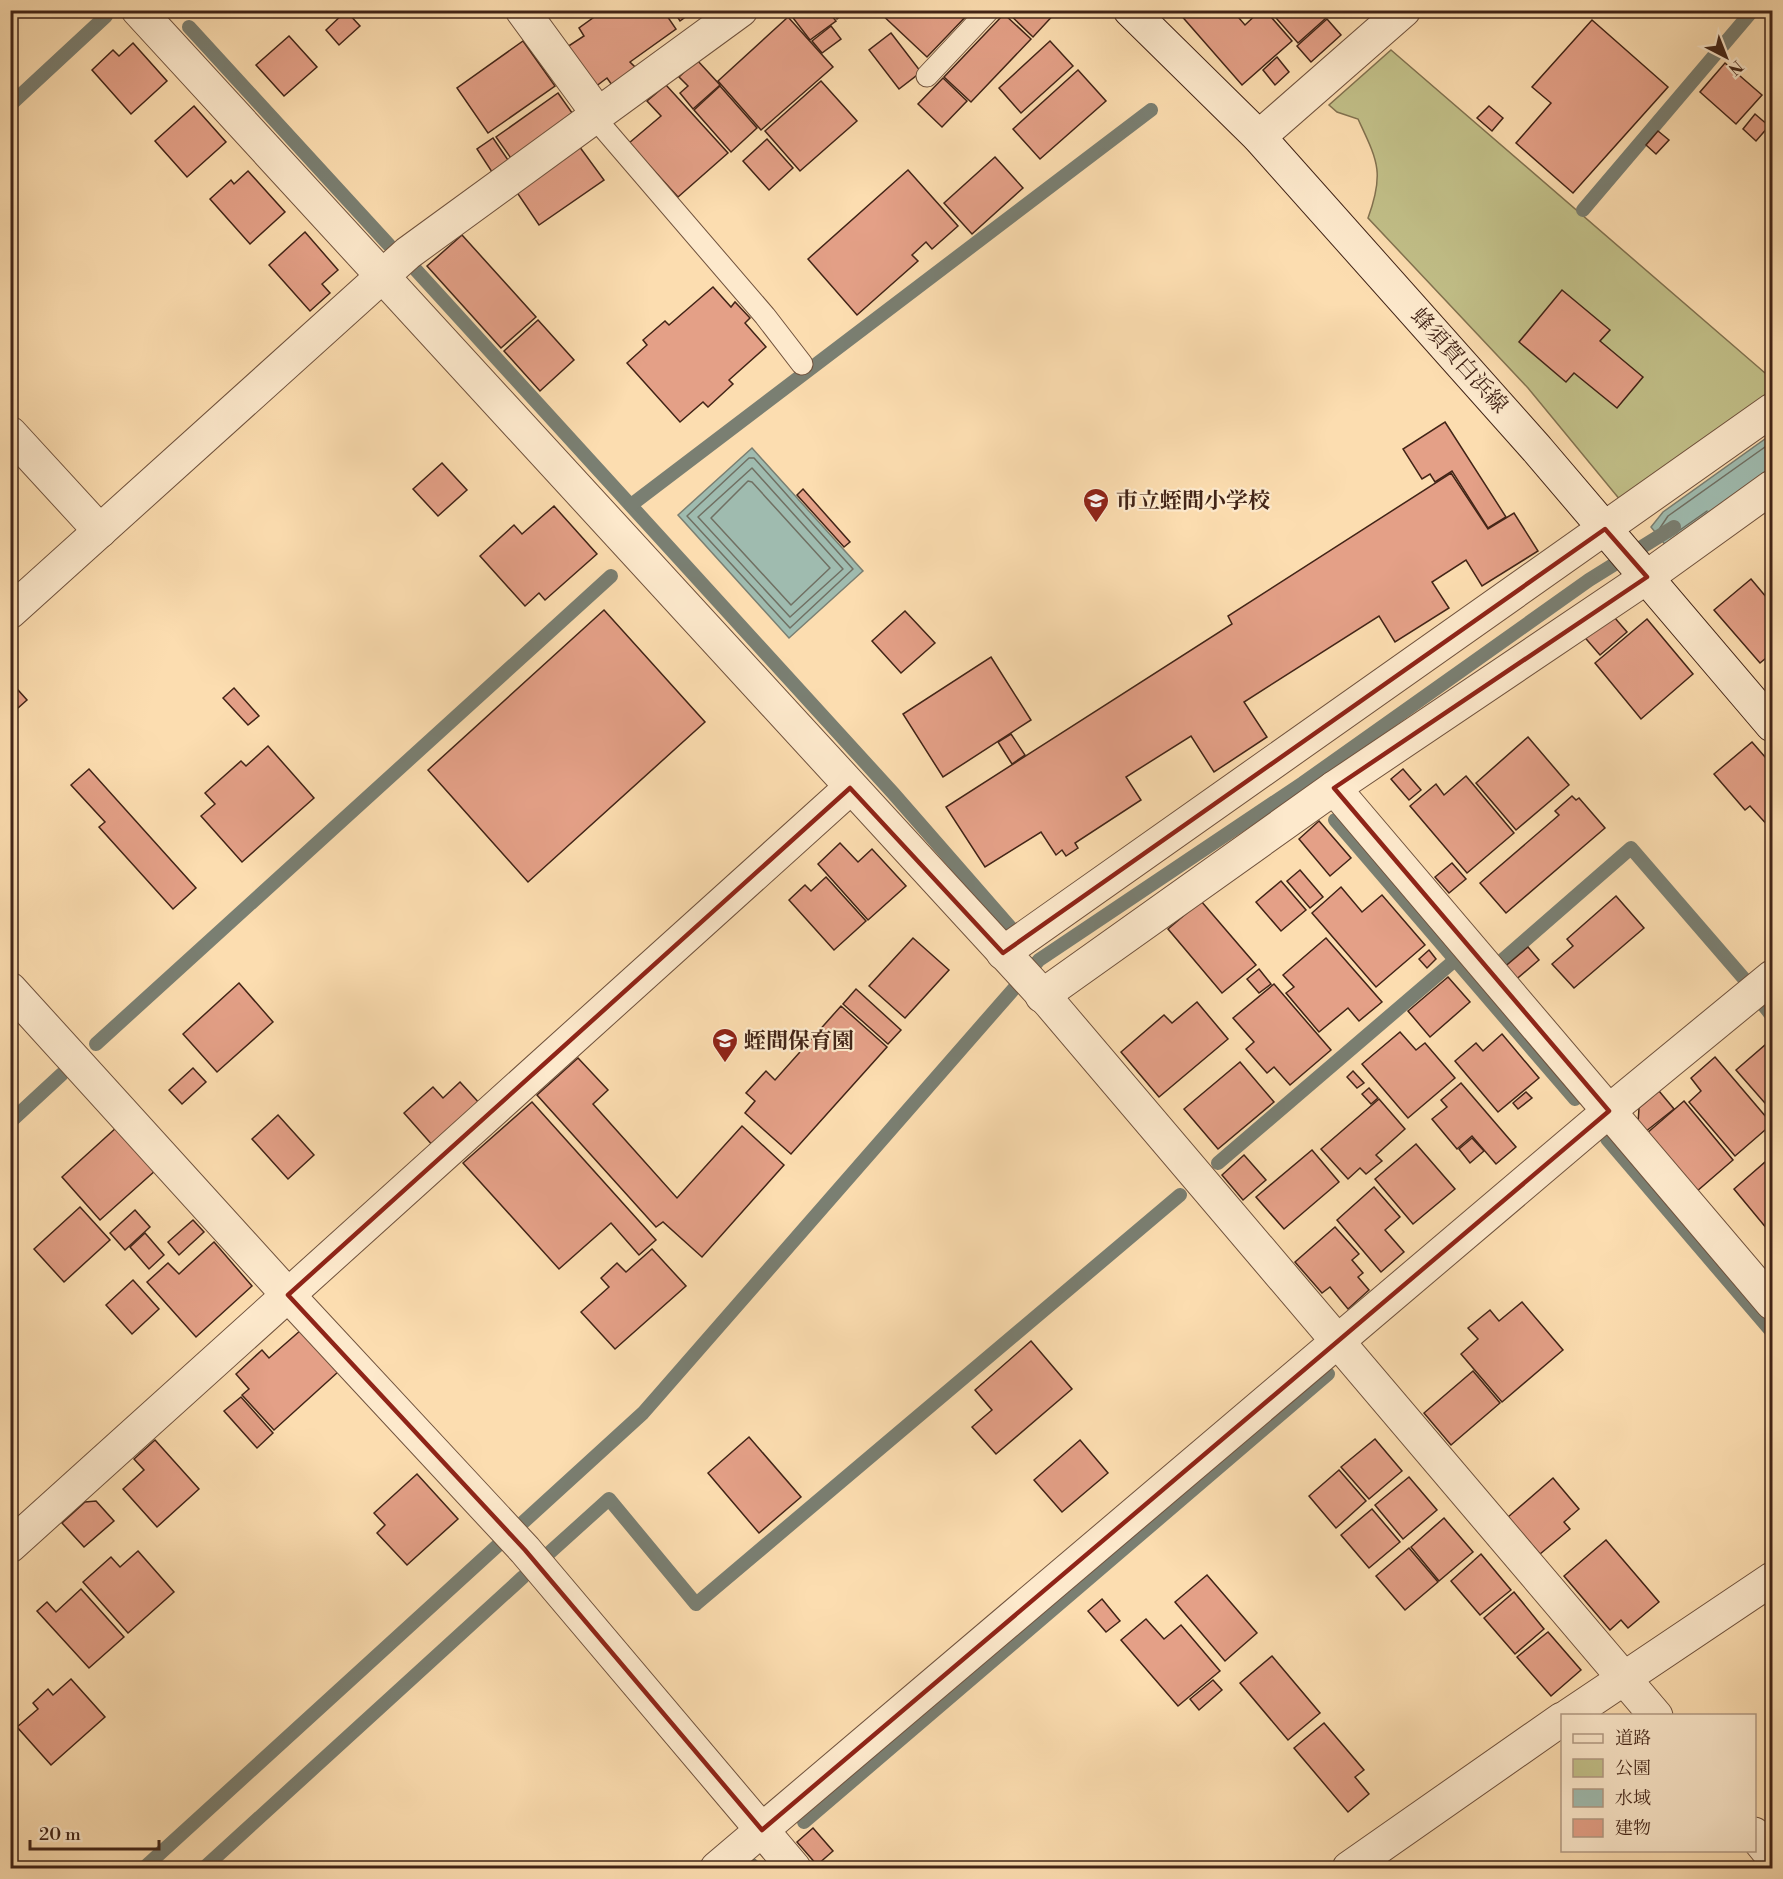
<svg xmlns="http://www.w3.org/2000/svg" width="1783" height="1879" font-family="'Libre Bodoni','Noto Serif JP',serif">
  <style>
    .green { fill: #c2c089; stroke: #827250; stroke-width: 1.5 }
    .water { fill: #9fbbaf; stroke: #7a7f72; stroke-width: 1.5 }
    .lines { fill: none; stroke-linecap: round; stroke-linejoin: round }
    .shore { stroke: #707063; stroke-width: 1.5 }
    .stream { stroke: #7a7f72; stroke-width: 14 }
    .building { fill: #e4a087; stroke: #422417; stroke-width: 1.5 }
    .service-casing { stroke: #70523d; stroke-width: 23 }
    .minor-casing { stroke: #70523d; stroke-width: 35 }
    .secondary-casing { stroke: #422417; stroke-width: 35 }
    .service { stroke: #fde9cc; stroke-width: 21 }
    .minor { stroke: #fde9cc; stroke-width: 33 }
    .secondary { stroke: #fde9cc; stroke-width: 33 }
    .marked { fill: none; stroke: #8f2418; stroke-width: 4.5; stroke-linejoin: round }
    .labels { text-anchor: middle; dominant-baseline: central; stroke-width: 4.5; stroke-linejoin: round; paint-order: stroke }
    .street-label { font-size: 22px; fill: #422417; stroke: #fde9cc }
    .poi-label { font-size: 22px; font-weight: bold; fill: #422417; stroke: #fde9cc; text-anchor: start }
  </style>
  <rect width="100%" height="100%" fill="#fcddb0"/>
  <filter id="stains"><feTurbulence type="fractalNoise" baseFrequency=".00333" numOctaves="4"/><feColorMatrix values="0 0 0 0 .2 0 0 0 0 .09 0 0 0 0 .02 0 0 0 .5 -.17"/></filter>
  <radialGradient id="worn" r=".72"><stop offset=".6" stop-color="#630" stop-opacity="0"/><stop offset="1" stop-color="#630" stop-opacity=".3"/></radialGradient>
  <path class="green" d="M1391,50l381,329v13l-151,109 -93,-113 -160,-170c17,-46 9,-58 -10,-99l-21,-7 -8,-7z"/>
  <g class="water">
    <polygon points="1772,434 1772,473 1667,547 1651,527 1663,512"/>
    <polygon points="752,448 863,571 789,638 678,515"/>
  </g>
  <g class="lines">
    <g class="shore">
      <polygon points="749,458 754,458 853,569 790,628 687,516"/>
      <polygon points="752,468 843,569 790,617 698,517"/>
      <polygon points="748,481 752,482 830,568 791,605 711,518"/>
      <polyline points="1707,511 1670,537 1660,528 1668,516 1772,442"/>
    </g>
    <g class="stream">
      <polyline points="189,27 389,245"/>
      <polyline points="10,105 106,16"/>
      <polyline points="1583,210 1753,10"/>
      <polyline points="416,270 893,793 1011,928"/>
      <polyline points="631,505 1151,110"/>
      <polyline points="1335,820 1575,1099"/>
      <polyline points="1498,964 1631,848 1746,981"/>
      <polyline points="1761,1002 1772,1016"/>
      <polyline points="96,1044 611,576"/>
      <polyline points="10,1122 62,1074"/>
      <polyline points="1607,1139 1772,1332"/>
      <polyline points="1218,1163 1455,960"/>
      <polyline points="548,1554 609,1499 696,1604 1180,1195"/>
      <polyline points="804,1822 1328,1374"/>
      <polyline points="144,1868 643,1413 1039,960 1303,783 1589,580 1674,527"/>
      <polyline points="204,1868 523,1577"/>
      <polyline points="748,1868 752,1865"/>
    </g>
  </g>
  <g class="building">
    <polygon points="604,10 663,10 676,29 630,62 636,68 612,85 607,78 595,87 567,47 584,36 579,28"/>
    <polygon points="673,10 695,10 680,21"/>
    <polygon points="787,10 827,10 836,21 810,40"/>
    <polygon points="830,10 849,10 837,19"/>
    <polygon points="877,10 972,10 927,57"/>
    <polygon points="1005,10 1058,10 1033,37"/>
    <polygon points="1182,10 1232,10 1245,25 1261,10 1265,10 1292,41 1242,85 1179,13"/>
    <polygon points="1269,10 1335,10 1298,43"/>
    <polygon points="346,11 360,26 339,45 326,30"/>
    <polygon points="1004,14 1031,39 971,102 944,77"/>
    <polygon points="788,17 833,67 761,130 718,81"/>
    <polygon points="1327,19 1341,35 1311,62 1297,46"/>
    <polygon points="1592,20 1668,87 1573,193 1516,143 1551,103 1532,87"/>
    <polygon points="831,26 841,39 822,53 812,41"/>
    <polygon points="891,33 921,72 899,89 869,50"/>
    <polygon points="289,36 317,67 284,96 256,65"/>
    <polygon points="523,41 555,86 488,133 457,88"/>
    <polygon points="1050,41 1073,66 1021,113 999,88"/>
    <polygon points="133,43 167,81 131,114 92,70 113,50 119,56"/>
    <polygon points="1277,57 1289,72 1275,85 1263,70"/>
    <polygon points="697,60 720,85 693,109 680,93 688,86 679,77"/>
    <polygon points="1725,63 1762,95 1736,124 1700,92"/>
    <polygon points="1078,70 1106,101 1040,159 1013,129"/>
    <polygon points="943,78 967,101 942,127 918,104"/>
    <polygon points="821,81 857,121 800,171 765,131"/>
    <polygon points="666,85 728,153 678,197 629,143 661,116 647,101"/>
    <polygon points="720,86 757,128 731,152 694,110"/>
    <polygon points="558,93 575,117 513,161 496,137"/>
    <polygon points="194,106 226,142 187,177 155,141"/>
    <polygon points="1489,106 1503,118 1492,131 1477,118"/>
    <polygon points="1755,114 1769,126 1756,141 1743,129"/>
    <polygon points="1658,131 1669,140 1656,154 1646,145"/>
    <polygon points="493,138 508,160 492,172 477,149"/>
    <polygon points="767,139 793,168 769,190 743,161"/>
    <polygon points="579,146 604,180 539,225 516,191"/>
    <polygon points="995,157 1023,188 972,234 944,203"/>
    <polygon points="908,170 958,226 932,249 926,242 912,255 918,261 857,315 808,259"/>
    <polygon points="248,171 285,212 250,244 210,199 231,180 234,184"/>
    <polygon points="305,232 338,270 322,284 330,293 310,311 269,265"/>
    <polygon points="462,235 536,317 501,348 427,266"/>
    <polygon points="713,287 731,307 735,302 750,318 745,323 766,347 729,380 733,384 708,407 703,402 680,422 627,363 647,345 643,340 665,321 669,325"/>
    <polygon points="1562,290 1610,330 1600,341 1643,377 1617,408 1574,373 1566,382 1519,342"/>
    <polygon points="538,320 574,360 540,391 504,351"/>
    <polygon points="1445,422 1506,517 1488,528 1452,471 1435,482 1430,474 1422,479 1403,449"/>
    <polygon points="442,463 467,490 438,516 413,489"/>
    <polygon points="1451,473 1488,529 1514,513 1538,551 1482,586 1466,560 1432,582 1449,608 1395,642 1379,616 1244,702 1267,737 1214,772 1191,736 1126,777 1141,800 1075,843 1078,848 1066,856 1062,850 1056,855 1041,832 985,867 946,807 1232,624 1228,616"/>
    <polygon points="803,489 850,542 844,547 797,495"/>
    <polygon points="554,506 597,554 545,600 539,593 525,606 480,556 514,525 522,534"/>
    <polygon points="1751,579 1772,604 1772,653 1760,663 1714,610"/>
    <polygon points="604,610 705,722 528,882 428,770"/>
    <polygon points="1608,610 1627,632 1600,655 1581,633"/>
    <polygon points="905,611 935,643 901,673 872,641"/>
    <polygon points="1647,619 1693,674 1641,719 1595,663"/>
    <polygon points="991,657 1031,720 943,777 903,714"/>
    <polygon points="10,681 27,700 10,715"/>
    <polygon points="234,688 259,716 248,725 223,698"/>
    <polygon points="1011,734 1025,755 1012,764 998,742"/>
    <polygon points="1528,737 1569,785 1516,830 1476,783"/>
    <polygon points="1752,742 1772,765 1772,826 1770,828 1750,806 1745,810 1714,774"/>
    <polygon points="268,746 314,798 242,862 201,816 215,804 205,793 241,761 246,766"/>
    <polygon points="89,769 196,888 173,909 99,827 105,822 71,785"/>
    <polygon points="1403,769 1421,790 1409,800 1391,779"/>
    <polygon points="1466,776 1514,833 1467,873 1410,806 1436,784 1444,795"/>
    <polygon points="1572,796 1576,800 1579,798 1605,828 1506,913 1480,883 1559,815 1555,811"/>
    <polygon points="1319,821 1351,858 1330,876 1299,839"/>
    <polygon points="840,843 858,862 872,849 906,886 868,920 818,864"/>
    <polygon points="1452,863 1466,879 1449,893 1435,877"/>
    <polygon points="1300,870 1323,897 1310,908 1287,881"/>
    <polygon points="826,877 866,921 834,950 789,900 805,885 811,891"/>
    <polygon points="1281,881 1306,910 1281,931 1256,902"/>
    <polygon points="1341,887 1362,912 1382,895 1425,945 1376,987 1312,913"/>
    <polygon points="1616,896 1644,928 1574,988 1552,964 1573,946 1567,939"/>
    <polygon points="1201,901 1256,965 1222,993 1168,929"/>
    <polygon points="913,938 949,970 905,1018 869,986"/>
    <polygon points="1326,938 1382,1002 1359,1021 1348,1008 1319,1032 1286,993 1294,987 1283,975"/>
    <polygon points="1528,947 1539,960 1513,982 1502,969"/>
    <polygon points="1429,950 1436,959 1427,968 1419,959"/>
    <polygon points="1259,969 1271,984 1259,993 1247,979"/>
    <polygon points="1448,977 1470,1002 1430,1037 1408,1011"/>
    <polygon points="239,983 273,1022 217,1072 183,1034"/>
    <polygon points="1274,984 1331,1050 1290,1085 1274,1067 1267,1073 1246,1049 1254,1042 1233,1018"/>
    <polygon points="856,989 901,1030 888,1044 843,1004"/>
    <polygon points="1197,1002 1228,1039 1159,1097 1121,1052 1164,1015 1172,1023"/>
    <polygon points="841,1006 887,1047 791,1154 745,1113 755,1101 746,1093 766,1071 775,1080"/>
    <polygon points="1400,1032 1416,1050 1425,1043 1455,1078 1408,1118 1362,1064"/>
    <polygon points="1502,1034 1539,1078 1498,1112 1455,1061 1476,1043 1483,1051"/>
    <polygon points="1772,1039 1772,1109 1771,1110 1736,1070"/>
    <polygon points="1715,1057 1772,1124 1735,1156 1689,1102 1701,1091 1691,1078"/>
    <polygon points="578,1058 608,1090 593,1104 677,1198 742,1126 784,1165 702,1257 663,1222 656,1227 537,1095"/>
    <polygon points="1240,1062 1274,1102 1218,1149 1184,1109"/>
    <polygon points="193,1068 206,1082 182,1104 169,1090"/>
    <polygon points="1353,1071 1364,1083 1357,1088 1347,1077"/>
    <polygon points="460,1082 481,1105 434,1147 404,1113 433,1087 443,1098"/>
    <polygon points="1461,1083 1516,1147 1496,1164 1472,1136 1457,1149 1432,1119 1447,1107 1441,1100"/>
    <polygon points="1369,1088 1378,1098 1371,1104 1362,1094"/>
    <polygon points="1659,1091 1674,1109 1645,1132 1638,1124 1639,1108"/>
    <polygon points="1526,1092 1532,1098 1518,1109 1513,1103"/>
    <polygon points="1379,1099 1405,1129 1376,1155 1382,1161 1366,1174 1360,1168 1348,1179 1321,1149"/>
    <polygon points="1684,1101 1733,1160 1696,1192 1646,1134"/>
    <polygon points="532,1102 656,1240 639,1255 611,1223 559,1269 463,1163"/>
    <polygon points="278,1115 314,1155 288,1179 252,1139"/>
    <polygon points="117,1127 156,1170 100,1220 62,1177"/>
    <polygon points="1472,1138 1484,1151 1470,1163 1459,1149"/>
    <polygon points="1416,1144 1455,1189 1413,1224 1375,1179"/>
    <polygon points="1312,1150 1339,1182 1284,1229 1256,1197"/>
    <polygon points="1244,1155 1266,1180 1243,1200 1222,1175"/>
    <polygon points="1772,1156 1772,1235 1734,1189"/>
    <polygon points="1374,1187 1400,1217 1385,1230 1404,1252 1381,1272 1337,1220"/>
    <polygon points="80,1207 110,1240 64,1282 34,1249"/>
    <polygon points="135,1210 150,1227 125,1250 110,1233"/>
    <polygon points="193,1220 204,1232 179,1255 168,1242"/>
    <polygon points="1335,1227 1359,1254 1352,1260 1363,1273 1358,1277 1369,1290 1348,1309 1330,1287 1322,1293 1295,1262"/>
    <polygon points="145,1233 164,1255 149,1269 130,1247"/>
    <polygon points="214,1242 252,1286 196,1337 147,1282 168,1263 179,1274"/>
    <polygon points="652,1249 686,1286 615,1349 581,1312 609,1287 601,1278 617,1263 626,1272"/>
    <polygon points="133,1280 159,1309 132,1334 106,1305"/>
    <polygon points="1522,1302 1563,1350 1502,1402 1461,1354 1478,1339 1468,1328 1490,1310 1499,1321"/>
    <polygon points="301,1330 338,1372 274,1430 242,1395 249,1389 236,1374 262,1350 269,1358"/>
    <polygon points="1031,1341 1072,1389 996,1454 972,1427 992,1410 975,1390"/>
    <polygon points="1473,1371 1500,1403 1451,1445 1424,1413"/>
    <polygon points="241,1397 273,1433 257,1448 224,1411"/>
    <polygon points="749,1437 801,1497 759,1533 708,1473"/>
    <polygon points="1375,1439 1402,1471 1369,1499 1341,1467"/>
    <polygon points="155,1440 199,1489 157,1527 123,1489 144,1470 134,1459"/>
    <polygon points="1080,1440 1108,1473 1062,1512 1034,1480"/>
    <polygon points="1339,1470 1366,1501 1336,1528 1309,1496"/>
    <polygon points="417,1474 458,1519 407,1565 377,1533 385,1525 374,1513"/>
    <polygon points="1409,1477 1437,1510 1403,1539 1375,1505"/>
    <polygon points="1553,1478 1579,1509 1564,1522 1570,1529 1540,1554 1508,1517"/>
    <polygon points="96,1501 114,1521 84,1547 62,1523 85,1502"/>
    <polygon points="1372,1509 1400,1542 1369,1568 1341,1535"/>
    <polygon points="1444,1518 1473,1552 1439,1581 1411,1547"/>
    <polygon points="1606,1540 1659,1602 1628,1628 1621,1620 1610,1630 1564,1576"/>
    <polygon points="1409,1548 1438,1582 1405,1610 1376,1576"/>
    <polygon points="138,1551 174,1592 128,1633 83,1582 111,1557 120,1567"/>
    <polygon points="1481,1554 1511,1590 1480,1615 1451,1581"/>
    <polygon points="1207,1575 1257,1633 1225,1661 1175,1602"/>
    <polygon points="81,1589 124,1637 89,1668 37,1611 47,1602 56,1612"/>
    <polygon points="1514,1592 1544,1629 1515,1654 1484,1618"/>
    <polygon points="1102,1599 1120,1621 1106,1632 1088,1611"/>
    <polygon points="1146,1619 1164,1639 1181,1625 1220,1671 1178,1706 1121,1640"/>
    <polygon points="1548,1632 1581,1670 1551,1696 1517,1657"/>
    <polygon points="1272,1656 1320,1713 1288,1740 1240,1683"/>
    <polygon points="71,1679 105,1717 51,1765 17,1727 38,1709 33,1703 48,1689 53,1695"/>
    <polygon points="1213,1680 1222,1690 1199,1710 1190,1699"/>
    <polygon points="1324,1723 1364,1770 1355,1777 1369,1794 1348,1812 1294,1748"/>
    <polygon points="813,1828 833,1851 817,1865 797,1842"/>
  </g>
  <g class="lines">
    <defs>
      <g id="service">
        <polyline points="927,76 989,10"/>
        <polyline points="594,117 765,316 802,364"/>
      </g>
      <g id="minor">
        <polyline points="138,10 1050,1003 1656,1716"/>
        <polyline points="522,10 598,114"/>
        <polyline points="1259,137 1404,10"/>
        <polyline points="10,433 100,531"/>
        <polyline points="10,612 408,253 741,10"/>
        <polyline points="1334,788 1772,1303"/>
        <polyline points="1003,953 1772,410"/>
        <polyline points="10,989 288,1295 525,1550 794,1868"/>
        <polyline points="1042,996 1334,788 1647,577 1772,487"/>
        <polyline points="10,1546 850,788"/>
        <polyline points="1568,1716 1772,1579"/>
        <polyline points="1754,1834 1772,1856"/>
        <polyline points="717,1868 1609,1111 1772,977"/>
        <polyline points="1349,1868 1562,1719"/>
      </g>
      <polyline id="secondary" points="1130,10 1259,137 1537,449 1772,725"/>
    </defs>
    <use href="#service" class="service-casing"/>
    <use href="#minor" class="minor-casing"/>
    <use href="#secondary" class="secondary-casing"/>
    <use href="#service" class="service"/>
    <use href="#minor" class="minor"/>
    <use href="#secondary" class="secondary"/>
  </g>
  <path class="marked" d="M1605,529l42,48 -313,211 275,323 -847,719 -237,-280 -237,-255 562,-507 153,165z"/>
  <defs>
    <symbol id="school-pin" viewBox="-11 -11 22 30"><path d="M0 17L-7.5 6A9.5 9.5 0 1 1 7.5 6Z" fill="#8f2418" stroke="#fde9cc"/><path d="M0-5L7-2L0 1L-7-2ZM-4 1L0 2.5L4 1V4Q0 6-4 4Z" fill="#fff"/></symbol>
  </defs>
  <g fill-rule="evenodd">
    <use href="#school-pin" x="1081" y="486" width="30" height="40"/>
    <use href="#school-pin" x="710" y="1026" width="30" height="40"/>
  </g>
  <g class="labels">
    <g class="street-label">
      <text transform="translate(1459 361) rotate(48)">蜂須賀白浜線</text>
    </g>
    <g class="poi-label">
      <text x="1116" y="501">市立蛭間小学校</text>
      <text x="744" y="1041">蛭間保育園</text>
    </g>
  </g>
  <rect width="1783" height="1879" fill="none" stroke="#fcddb0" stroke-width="36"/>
  <rect x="12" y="12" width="1759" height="1855" fill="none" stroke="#422417" stroke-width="3"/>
  <rect x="18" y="18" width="1747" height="1843" fill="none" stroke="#422417" stroke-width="1.5"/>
  <rect x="1561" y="1714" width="195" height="138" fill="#fde9cc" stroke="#b29a84" stroke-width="1.5"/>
  <rect x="1573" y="1734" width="30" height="9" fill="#fde9cc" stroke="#b29a84" stroke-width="1.5"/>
  <text x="1615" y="1744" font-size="18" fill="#422417">道路</text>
  <rect x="1573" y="1759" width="30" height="18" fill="#c2c089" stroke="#b29a84" stroke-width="1.5"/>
  <text x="1615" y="1774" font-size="18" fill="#422417">公園</text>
  <rect x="1573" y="1789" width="30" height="18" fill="#9fbbaf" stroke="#b29a84" stroke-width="1.5"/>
  <text x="1615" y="1804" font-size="18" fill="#422417">水域</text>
  <rect x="1573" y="1819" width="30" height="18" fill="#e4a087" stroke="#b29a84" stroke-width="1.5"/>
  <text x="1615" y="1834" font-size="18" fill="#422417">建物</text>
  <g transform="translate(1726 57) rotate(138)" stroke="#fde9cc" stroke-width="4.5" paint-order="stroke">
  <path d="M0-4.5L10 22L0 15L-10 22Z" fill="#422417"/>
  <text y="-9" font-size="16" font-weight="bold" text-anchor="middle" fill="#422417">N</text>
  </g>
  <path d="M30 1840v9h129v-9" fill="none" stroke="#422417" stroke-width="3"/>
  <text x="39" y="1840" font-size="18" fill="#422417" stroke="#fde9cc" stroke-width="4.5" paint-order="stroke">20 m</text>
  <rect width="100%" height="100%" filter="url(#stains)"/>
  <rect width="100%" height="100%" fill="url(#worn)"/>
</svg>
